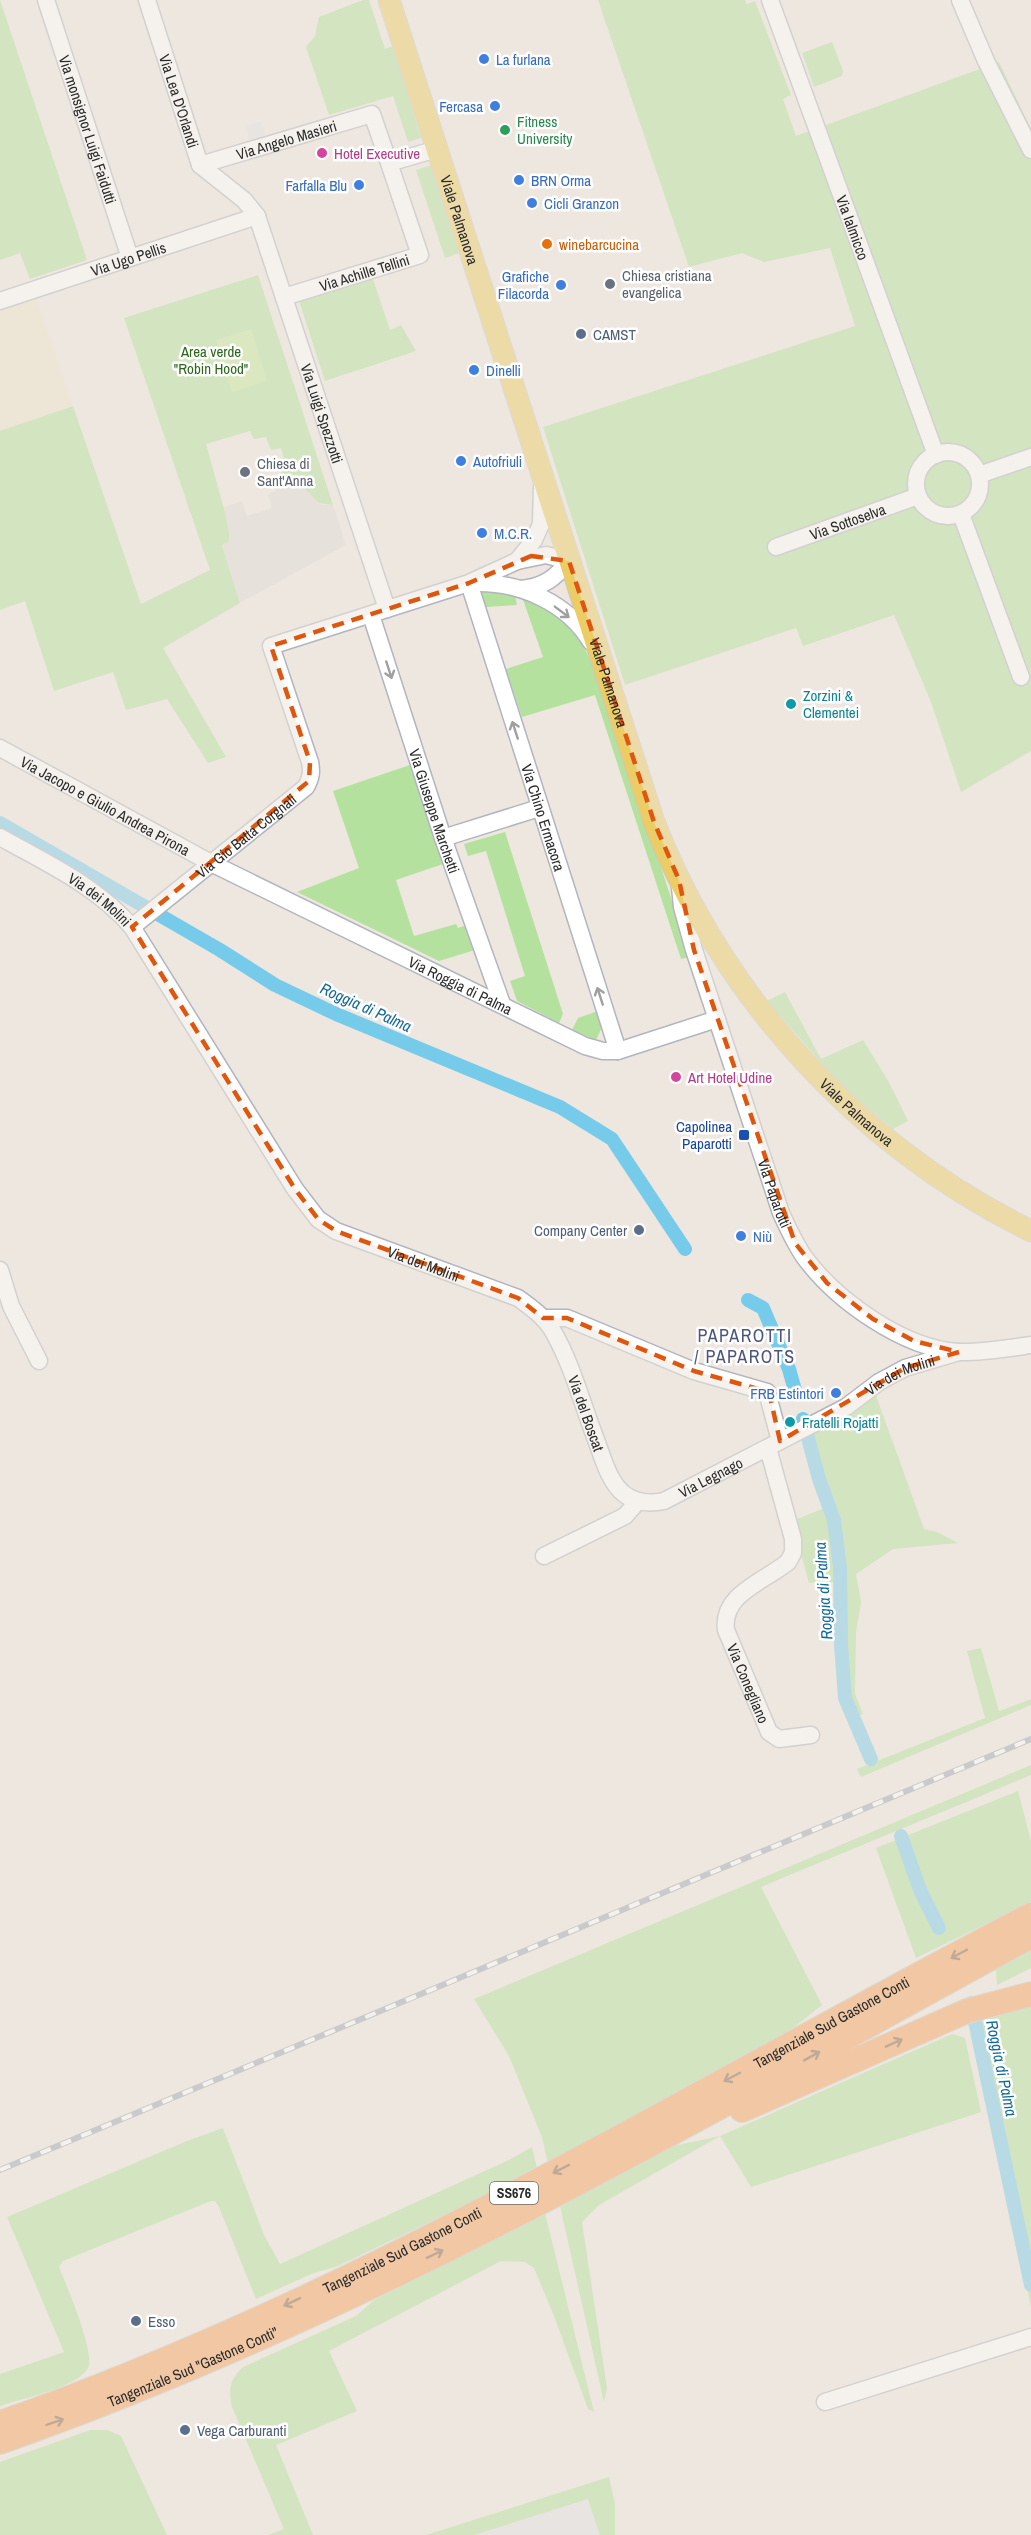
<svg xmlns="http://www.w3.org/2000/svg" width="1031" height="2535" font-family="'Archivo Narrow',sans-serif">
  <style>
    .industrial { fill: #e1dfe6 }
    .education { fill: #eee4cf }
    .green { fill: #b4e19e }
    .pitch { fill: #c6e89a }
    .plaza { fill: #dddad6 }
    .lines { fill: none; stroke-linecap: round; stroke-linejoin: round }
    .canal { stroke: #76cbeb; stroke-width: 14 }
    .minor-casing { stroke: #b2b5bf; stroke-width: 19 }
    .major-casing { stroke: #c8c8c8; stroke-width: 23 }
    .highway-casing { stroke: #c8c8c8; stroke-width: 26 }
    .minor { stroke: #fff; stroke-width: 16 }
    .major { stroke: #eccd65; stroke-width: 21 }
    .highway { stroke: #f8a25e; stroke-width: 24 }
    .rail-casing { stroke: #a1a4b5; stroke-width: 6 }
    .rail { stroke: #fff; stroke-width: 4; stroke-dasharray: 11; stroke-linecap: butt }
    .oneway { stroke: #a0a0a0 }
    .oneway2 { stroke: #886142 }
    .marked { fill: none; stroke: #df570e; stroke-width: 4.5; stroke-dasharray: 12 8; stroke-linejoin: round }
    .shop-dot { fill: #3f7fe0; stroke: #fff; stroke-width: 2 }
    .leisure-dot { fill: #2e9e5b; stroke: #fff; stroke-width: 2 }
    .hotel-dot { fill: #d1479c; stroke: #fff; stroke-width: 2 }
    .food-dot { fill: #e8710a; stroke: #fff; stroke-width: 2 }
    .worship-dot { fill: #6b7280; stroke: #fff; stroke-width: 2 }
    .service-dot { fill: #5c6f8a; stroke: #fff; stroke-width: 2 }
    .culture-dot { fill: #0f9aa8; stroke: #fff; stroke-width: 2 }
    .transit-dot { fill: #1a4fb4; stroke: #fff; stroke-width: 2 }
    .labels { text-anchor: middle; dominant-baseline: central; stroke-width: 5; stroke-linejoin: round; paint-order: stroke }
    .shield { fill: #fff; stroke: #6b6b6b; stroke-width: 1.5 }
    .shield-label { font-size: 14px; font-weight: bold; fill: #2c2c2c }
    .shop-label { font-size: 15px; fill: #366cbe; stroke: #fff; text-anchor: start }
    .street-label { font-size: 15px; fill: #2c2c2c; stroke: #fff }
    .leisure-label { font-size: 15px; fill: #27864d; stroke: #fff; text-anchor: start }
    .hotel-label { font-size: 15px; fill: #b23c85; stroke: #fff; text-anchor: start }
    .food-label { font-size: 15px; fill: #c56008; stroke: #fff; text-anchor: start }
    .worship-label { font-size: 15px; fill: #5b616d; stroke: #fff; text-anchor: start }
    .service-label { font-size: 15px; fill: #4e5e75; stroke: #fff; text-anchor: start }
    .park-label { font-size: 15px; fill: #2c671d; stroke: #fff }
    .culture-label { font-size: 15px; fill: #0d838f; stroke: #fff; text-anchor: start }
    .transit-label { font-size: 15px; fill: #164399; stroke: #fff; text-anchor: end }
    .water-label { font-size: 16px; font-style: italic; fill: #136a99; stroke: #fff }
    .quarter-label { font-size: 18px; letter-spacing: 1.5px; fill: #4d557b; stroke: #fff }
  </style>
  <rect width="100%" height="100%" fill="#ede7df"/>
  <g class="industrial">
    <polygon points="261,121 265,135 250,140 246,126"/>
    <polygon points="589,2499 600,2535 474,2535"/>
  </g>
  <polygon class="education" points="36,297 73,406 0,431 0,309"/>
  <g class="green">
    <polygon points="0,0 87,260 30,279 20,253 0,260"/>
    <polygon points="363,0 369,0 385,49 393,46 421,138 408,142 393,96 329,115 306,47 315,36 319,17"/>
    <polygon points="598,0 745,0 747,4 755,1 791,95 783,99 796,136 999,62 1031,129 1031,751 961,792 931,702 894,615 803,646 796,628 625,685 543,427 855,326 830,248 764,262 742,253 689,267"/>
    <polygon points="832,42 843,71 842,76 814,87 802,53"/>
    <polygon points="431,165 459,253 445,258 416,170"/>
    <polygon points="258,275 333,505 318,503 300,486 282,484 279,473 287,470 281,448 271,450 266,437 254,439 250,431 206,444 230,530 229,542 222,545 240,603 163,648 226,757 208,763 167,699 126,710 113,672 54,691 25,601 0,610 0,431 73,406 141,604 210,570 124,318"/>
    <polygon points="373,279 390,330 401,325 416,351 325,381 299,301"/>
    <polygon points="479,588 514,591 517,605 485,607"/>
    <path d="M521,594c50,22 63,48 83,97l86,266 -9,2 -86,-264 -73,22 -16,-48 37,-12z"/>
    <polygon points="410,765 443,864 396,880 414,936 456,924 458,928 467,925 475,950 439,961 297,892 359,868 333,791"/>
    <polygon points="505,832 563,1014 559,1023 517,1001 510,981 525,976 486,851 468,856 464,844"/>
    <polygon points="785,992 821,1059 863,1040 890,1084 908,1121 893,1129 842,1086 767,1001"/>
    <polygon points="601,1010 604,1023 596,1040 572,1030 578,1018"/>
    <polygon points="874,1390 924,1529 937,1532 958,1543 893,1549 856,1574 861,1602 856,1633 855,1694 863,1714 856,1717 848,1697 841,1545 836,1520 809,1432"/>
    <polygon points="827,1507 835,1558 835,1582 809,1583 792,1521"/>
    <polygon points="981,1648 999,1711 1031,1699 1031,1705 861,1777 857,1769 985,1718 967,1651"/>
    <polygon points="1031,1765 1031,1775 761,1887 822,2005 782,2037 548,2164 542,2137 509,2056 474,1999"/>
    <polygon points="1018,1791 1031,1841 1031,1968 997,1985 992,1921 916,1958 876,1848"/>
    <polygon points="1031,2007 1031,2307 971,2024 1014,2010"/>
    <polygon points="952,2034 965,2038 981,2112 751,2187 720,2136 599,2205 582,2222 607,2388 604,2402 560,2206 673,2146 720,2136"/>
    <path d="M223,2128l41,107 16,29 229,-104 23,-13 5,21 -78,40 -121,58 -27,8 -55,25 -37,-92 -4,-6h-4l-136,55 -12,5 -4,6c7,17 37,87 29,101 -11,20 -66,30 -88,38v-32l64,-22 -57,-135 180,-76z"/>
    <path d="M545,2213l49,199 -6,-3 -34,-93 -20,-48 -9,-6 -24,-1 -172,90 28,60 -81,34 37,90h-45l16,-6 -52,-122c-4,-18 -2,-28 11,-40l113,-51 18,-16z"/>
    <polygon points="90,2430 107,2430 121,2436 167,2535 0,2535 0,2462"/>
    <polygon points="609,2477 615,2504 615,2535 600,2535 588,2499 474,2535 426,2535"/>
  </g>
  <polygon class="pitch" points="251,329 267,381 232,392 216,340"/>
  <polygon class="plaza" points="289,484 305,489 321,505 333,505 346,545 240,603 222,545 227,543 230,539 224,507 242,501 247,516 272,508 268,494 276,491 275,487"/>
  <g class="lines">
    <g class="canal">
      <polyline points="0,823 220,950 275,985 336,1014 560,1107 612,1139 685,1249"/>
      <polyline points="748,1300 763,1308 789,1369 796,1394"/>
      <polyline points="803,1419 819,1479 834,1520 840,1568 841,1644 845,1698 871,1759"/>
      <polyline points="901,1836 920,1890 939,1928"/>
      <polyline points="971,2003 1031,2285"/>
    </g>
    <defs>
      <g id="minor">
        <path id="s1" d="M46,0l84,258"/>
        <path id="s2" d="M147,0l53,165 44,35 13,16 130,393"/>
        <path id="s3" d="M770,0l166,455"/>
        <polyline points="960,0 986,61 1031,150"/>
        <path id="s4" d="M200,165l172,-51 17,49"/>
        <path id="s5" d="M284,297l136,-42 -31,-92 48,-14"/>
        <path id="s6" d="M0,301l257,-85"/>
        <circle cx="948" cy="484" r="32"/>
        <polyline points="979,475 1031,457"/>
        <polyline points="961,514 1021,677"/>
        <path id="s7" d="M776,547l142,-51"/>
        <path d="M517,561l29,-6 23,6c-14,17 -25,26 -48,28"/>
        <path id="s8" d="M469,583l149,468"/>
        <path d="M476,583c44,-1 92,20 115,59"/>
        <path id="s9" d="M371,615l72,223 59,166"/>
        <path id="s10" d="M0,748l211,115 374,183 18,5h15l99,-32"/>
        <path id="s11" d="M0,837c46,26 97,49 132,90l163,262 23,30 18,12 182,67c14,10 28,20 36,35 18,32 28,70 41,104 7,18 13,44 29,57 12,9 26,10 40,7l182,-94 33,-25 26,-14 54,-16"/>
        <polyline points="443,838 539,808"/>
        <path id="s12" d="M680,887l2,20 12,43 87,263c7,15 14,31 24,45 32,43 98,90 153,94 21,1 52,-4 73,-7"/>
        <path id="s13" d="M132,927l174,-140c5,-9 6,-15 4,-25l-39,-116 198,-63 48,-22 17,-21 7,-16 1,-38"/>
        <polyline points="0,1270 11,1306 39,1361"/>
        <polyline points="543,1318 567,1318 694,1371 767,1392 780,1441"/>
        <path id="s14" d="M768,1448l25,91v14l-5,9c-23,19 -67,32 -62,68l43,102 10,7 32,-4"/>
        <polyline points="544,1556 625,1516 638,1501"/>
        <polyline points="825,2402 1031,2337"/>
      </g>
      <g id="major">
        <path id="s15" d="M389,0l265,822c70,178 206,325 377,409"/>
      </g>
      <g id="highway">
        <polyline points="742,2110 967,2011 1031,1994"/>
        <path id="s16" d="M0,2423c363,-126 691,-331 1031,-508"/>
        <path id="s17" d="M0,2442c362,-127 696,-323 1031,-506"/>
      </g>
    </defs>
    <use href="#minor" class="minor-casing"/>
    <use href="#major" class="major-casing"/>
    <use href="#highway" class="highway-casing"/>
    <use href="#minor" class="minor"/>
    <use href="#major" class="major"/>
    <use href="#highway" class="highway"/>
    <defs>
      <polyline id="rail" points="0,2170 1031,1739"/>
    </defs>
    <use href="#rail" class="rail-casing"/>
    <use href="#rail" class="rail"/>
  </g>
  <defs><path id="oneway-shaft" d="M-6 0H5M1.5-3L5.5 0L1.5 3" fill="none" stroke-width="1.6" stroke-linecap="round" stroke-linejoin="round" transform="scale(1.5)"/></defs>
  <g class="oneway">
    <use href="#oneway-shaft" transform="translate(562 612) rotate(37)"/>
    <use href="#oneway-shaft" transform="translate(389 670) rotate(72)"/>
    <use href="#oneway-shaft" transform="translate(515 730) rotate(-108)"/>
    <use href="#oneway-shaft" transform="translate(600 996) rotate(-108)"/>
  </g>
  <g class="oneway2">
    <use href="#oneway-shaft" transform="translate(959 1954) rotate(152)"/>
    <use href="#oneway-shaft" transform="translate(894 2043) rotate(-24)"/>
    <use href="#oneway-shaft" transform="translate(812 2056) rotate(-29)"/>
    <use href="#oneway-shaft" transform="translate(732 2077) rotate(152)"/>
    <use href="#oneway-shaft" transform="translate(561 2169) rotate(153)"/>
    <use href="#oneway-shaft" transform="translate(435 2254) rotate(-26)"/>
    <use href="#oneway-shaft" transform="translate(292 2302) rotate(155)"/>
    <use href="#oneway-shaft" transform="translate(55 2422) rotate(-19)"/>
  </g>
  <path d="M0 0H1031V2535H0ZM531,556l38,5 85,261 25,58 15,70 101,293 32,40 46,36 41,22 45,11 -54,16 -125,73 -11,-49 -75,-21 -127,-53h-24l-25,-20 -182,-67 -18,-12 -23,-30 -163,-262 177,-146 1,-19 -39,-116 198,-63z" fill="#ede7df" fill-opacity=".55" fill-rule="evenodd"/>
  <path class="marked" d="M531,556l38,5 85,261 25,58 15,70 101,293 32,40 46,36 41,22 45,11 -54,16 -125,73 -11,-49 -75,-21 -127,-53h-24l-25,-20 -182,-67 -18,-12 -23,-30 -163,-262 177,-146 1,-19 -39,-116 198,-63z"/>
  <g class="shop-dot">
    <circle cx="484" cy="59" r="6"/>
    <circle cx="495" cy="106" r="6"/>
    <circle cx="519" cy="180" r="6"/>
    <circle cx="359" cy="185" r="6"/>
    <circle cx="532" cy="203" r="6"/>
    <circle cx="561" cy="285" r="6"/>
    <circle cx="474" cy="370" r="6"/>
    <circle cx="461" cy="461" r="6"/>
    <circle cx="482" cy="533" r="6"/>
    <circle cx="741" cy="1236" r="6"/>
    <circle cx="836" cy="1393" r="6"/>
  </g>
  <circle class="leisure-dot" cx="505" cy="130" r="6"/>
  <g class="hotel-dot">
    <circle cx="322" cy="153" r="6"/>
    <circle cx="676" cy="1077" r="6"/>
  </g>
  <circle class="food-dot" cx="547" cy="244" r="6"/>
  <g class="worship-dot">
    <circle cx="610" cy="284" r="6"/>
    <circle cx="245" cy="472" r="6"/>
  </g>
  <g class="service-dot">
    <circle cx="581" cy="334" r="6"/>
    <circle cx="639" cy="1230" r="6"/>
    <circle cx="136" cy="2321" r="6"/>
    <circle cx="185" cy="2430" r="6"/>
  </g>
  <g class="culture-dot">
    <circle cx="791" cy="704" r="6"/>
    <circle cx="790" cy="1422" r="6"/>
  </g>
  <rect class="transit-dot" x="738" y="1129" width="12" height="12" rx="3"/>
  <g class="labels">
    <rect class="shield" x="490" y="2182" width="48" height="22" rx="4.5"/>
    <g class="shield-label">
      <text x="514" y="2193">SS676</text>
    </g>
    <g class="shop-label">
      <text x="496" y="59">La furlana</text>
      <text x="483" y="106" text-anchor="end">Fercasa</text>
      <text x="531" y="180">BRN Orma</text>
      <text x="347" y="185" text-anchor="end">Farfalla Blu</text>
      <text x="544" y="203">Cicli Granzon</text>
      <text x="549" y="276" text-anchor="end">Grafiche<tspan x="549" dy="17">Filacorda</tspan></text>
      <text x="486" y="370">Dinelli</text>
      <text x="473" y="461">Autofriuli</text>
      <text x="494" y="533">M.C.R.</text>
      <text x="753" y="1236">Niù</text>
      <text x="824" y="1393" text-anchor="end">FRB Estintori</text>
    </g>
    <g class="street-label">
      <text stroke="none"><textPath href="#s2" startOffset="106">Via Lea D'Orlandi</textPath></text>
      <text stroke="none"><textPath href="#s1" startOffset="136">Via monsignor Luigi Faidutti</textPath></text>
      <text stroke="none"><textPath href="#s4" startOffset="90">Via Angelo Masieri</textPath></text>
      <text stroke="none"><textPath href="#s15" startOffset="231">Viale Palmanova</textPath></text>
      <text stroke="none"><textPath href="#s3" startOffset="242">Via Ialmicco</textPath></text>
      <text stroke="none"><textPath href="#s6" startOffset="135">Via Ugo Pellis</textPath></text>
      <text stroke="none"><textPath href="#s5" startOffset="84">Via Achille Tellini</textPath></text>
      <text stroke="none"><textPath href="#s2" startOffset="458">Via Luigi Spezzotti</textPath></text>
      <text stroke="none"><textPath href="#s7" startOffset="76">Via Sottoselva</textPath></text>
      <text stroke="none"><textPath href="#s15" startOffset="717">Viale Palmanova</textPath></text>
      <text stroke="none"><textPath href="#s10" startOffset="120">Via Jacopo e Giulio Andrea Pirona</textPath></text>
      <text stroke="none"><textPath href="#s9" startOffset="206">Via Giuseppe Marchetti</textPath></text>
      <text stroke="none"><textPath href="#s8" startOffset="246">Via Chino Ermacora</textPath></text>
      <text stroke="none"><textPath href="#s13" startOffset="146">Via Gio Batta Corgnali</textPath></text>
      <text stroke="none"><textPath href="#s11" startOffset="118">Via dei Molini</textPath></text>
      <text stroke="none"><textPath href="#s10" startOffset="518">Via Roggia di Palma</textPath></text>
      <text stroke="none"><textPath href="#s15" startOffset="1221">Viale Palmanova</textPath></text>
      <text stroke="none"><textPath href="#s12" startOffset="321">Via Paparotti</textPath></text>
      <text stroke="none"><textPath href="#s11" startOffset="622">Via dei Molini</textPath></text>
      <text stroke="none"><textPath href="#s11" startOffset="1260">Via dei Molini</textPath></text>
      <text stroke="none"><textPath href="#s11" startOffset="860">Via del Boscat</textPath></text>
      <text stroke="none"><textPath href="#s11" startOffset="1044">Via Legnago</textPath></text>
      <text stroke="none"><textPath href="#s14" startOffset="274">Via Conegliano</textPath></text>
      <text stroke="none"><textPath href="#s16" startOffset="924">Tangenziale Sud Gastone Conti</textPath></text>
      <text stroke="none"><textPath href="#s16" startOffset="438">Tangenziale Sud Gastone Conti</textPath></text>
      <text stroke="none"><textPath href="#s17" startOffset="207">Tangenziale Sud "Gastone Conti"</textPath></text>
    </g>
    <g class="leisure-label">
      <text x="517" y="121">Fitness<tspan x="517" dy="17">University</tspan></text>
    </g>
    <g class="hotel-label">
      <text x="334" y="153">Hotel Executive</text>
      <text x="688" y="1077">Art Hotel Udine</text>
    </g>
    <g class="food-label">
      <text x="559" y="244">winebarcucina</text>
    </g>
    <g class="worship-label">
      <text x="622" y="275">Chiesa cristiana<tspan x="622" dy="17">evangelica</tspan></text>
      <text x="257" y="463">Chiesa di<tspan x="257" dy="17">Sant'Anna</tspan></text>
    </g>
    <g class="service-label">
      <text x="593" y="334">CAMST</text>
      <text x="627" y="1230" text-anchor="end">Company Center</text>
      <text x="148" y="2321">Esso</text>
      <text x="197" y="2430">Vega Carburanti</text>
    </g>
    <g class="park-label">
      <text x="211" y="351">Area verde<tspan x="211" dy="17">"Robin Hood"</tspan></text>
    </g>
    <g class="culture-label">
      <text x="803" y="695">Zorzini &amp;<tspan x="803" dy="17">Clementei</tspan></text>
      <text x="802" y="1422">Fratelli Rojatti</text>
    </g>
    <g class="transit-label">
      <text x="732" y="1126">Capolinea<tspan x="732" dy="17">Paparotti</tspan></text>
    </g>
    <g class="water-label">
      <text transform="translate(366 1007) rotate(24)">Roggia di Palma</text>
      <text transform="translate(823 1591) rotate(-94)">Roggia di Palma</text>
      <text transform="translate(1002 2068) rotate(78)">Roggia di Palma</text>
    </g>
    <g class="quarter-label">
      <text x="745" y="1335">PAPAROTTI<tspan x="745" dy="21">/ PAPAROTS</tspan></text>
    </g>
  </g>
</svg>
